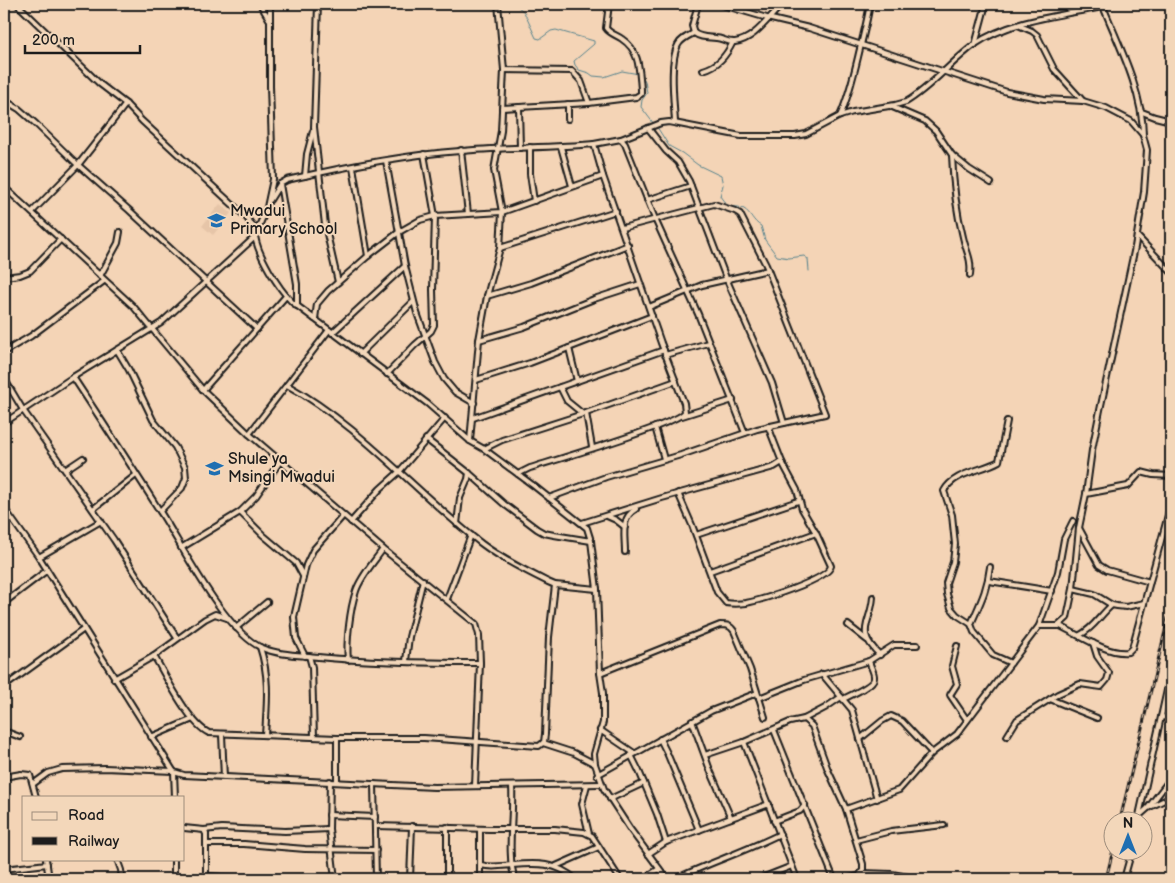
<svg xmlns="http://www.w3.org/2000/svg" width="1175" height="883" font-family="'Balsamiq Sans',sans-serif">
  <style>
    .built { fill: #e6c5a8 }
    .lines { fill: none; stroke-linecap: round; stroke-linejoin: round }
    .stream { stroke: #54828d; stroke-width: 1 }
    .minor-casing { stroke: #1c1c1c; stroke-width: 8 }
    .minor { stroke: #f3d7ba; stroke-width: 4 }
    .rail-casing { stroke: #1c1c1c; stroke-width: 3 }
    .rail { stroke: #f3d7ba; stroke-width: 1; stroke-dasharray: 4; stroke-linecap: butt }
    .labels { text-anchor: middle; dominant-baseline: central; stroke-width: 4; stroke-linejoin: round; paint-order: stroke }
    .poi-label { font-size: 16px; fill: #1c1c1c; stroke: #f3d7ba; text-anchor: start }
  </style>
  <rect width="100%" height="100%" fill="#f4d4b6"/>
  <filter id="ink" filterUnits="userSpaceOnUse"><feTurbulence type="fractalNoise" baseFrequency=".02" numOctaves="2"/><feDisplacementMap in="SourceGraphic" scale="10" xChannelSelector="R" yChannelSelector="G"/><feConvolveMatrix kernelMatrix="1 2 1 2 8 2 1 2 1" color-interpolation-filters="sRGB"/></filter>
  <g filter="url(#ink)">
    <polygon class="built" points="220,204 231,213 213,235 202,226"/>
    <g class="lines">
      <g class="stream">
        <polyline points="515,4 524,12 536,38 540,39 551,31 556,30 594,41 594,44 574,61 575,65 579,70 589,73 593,76 604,77 622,71 639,74"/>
        <polyline points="642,76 645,81 647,93 642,100 641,107 654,124"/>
        <path d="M657,127l12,19 13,7 16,12 23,11 2,9 -3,11c11,17 12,7 24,13 7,4 9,13 17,17l4,14 12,16 12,2 15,-2 4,3 1,12"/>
      </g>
      <defs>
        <g id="minor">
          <polyline points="17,4 100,84 126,104 142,121 246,217 256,230"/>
          <polyline points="260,4 269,19"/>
          <path d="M270,4v82l3,93 -6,28 -12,29c3,19 23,52 37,66l136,102 42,37 14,8 50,37 53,42 4,13 6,48 3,84 3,20v29l-9,32 1,10 9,25 26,40 37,50"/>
          <polyline points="318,4 314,127 325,225 338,282"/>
          <path d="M698,4l-6,22 2,7c7,5 13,4 22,5 6,0 12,5 19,4 20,-2 34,-26 48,-38"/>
          <polyline points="719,4 767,18 809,28 1007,92 1044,99 1083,101 1106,108 1131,121 1143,135 1147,150 1144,192 1135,247 1100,410 1092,450 1086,494 1079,528 1073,589 1067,618 1058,626 1039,626 957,734 932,753 899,790 846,809 863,864 863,870 859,876 845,879"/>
          <path d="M1102,4c16,39 41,88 41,131"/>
          <polyline points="1018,25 1032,31 1037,35 1054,69 1083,101"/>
          <polyline points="975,45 986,4"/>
          <polyline points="504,70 572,71 581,81 589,103"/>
          <path d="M703,70c15,-4 23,-14 30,-28"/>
          <polyline points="4,100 19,109 36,124 78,165 129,210 257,329"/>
          <polyline points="568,104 568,119"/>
          <polyline points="890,106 925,121 936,131 952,155 969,169 991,183"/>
          <polyline points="519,107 520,148"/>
          <path d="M502,108l87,-5 47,-6 5,-3v-5c-2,-20 -1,-38 -19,-50 -5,-4 -12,-5 -16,-11l3,-24"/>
          <polyline points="1142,112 1155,117 1171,121"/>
          <path d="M840,116c9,-20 14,-42 19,-63 4,-16 8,-32 11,-49"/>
          <path d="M675,122c-1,-19 -6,-61 3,-77 3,-6 10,-9 16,-12"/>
          <polyline points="648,128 666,151 678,162 689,181 726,278 772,383 784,423"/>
          <path d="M621,139l40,-16 8,-1 72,14h54l11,-2 34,-18 13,-4 42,-7 11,-3c24,-14 45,-40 68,-57 35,-25 89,-30 129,-38"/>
          <polyline points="594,144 621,139 625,144 655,219 698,314 745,433"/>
          <polyline points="530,147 530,174 534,201"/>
          <polyline points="561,147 572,186"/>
          <polyline points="461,150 468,214"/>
          <path d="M952,155c1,27 4,55 11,82 3,15 9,21 7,38"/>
          <polyline points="386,161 405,266 417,313 435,362 444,379 455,392 474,403"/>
          <polyline points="353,167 368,256"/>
          <polyline points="305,176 307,154 313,131"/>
          <polyline points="280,184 297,284 297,306"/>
          <polyline points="4,187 133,306 203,390 249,434 383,549 476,624 479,635 480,663 475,786"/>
          <path d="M270,200l10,-16 7,-4c56,-13 115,-25 173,-29 45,-4 89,-3 134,-7l9,32 58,167 23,60 1,9c-7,12 -133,49 -155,56l-12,6"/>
          <polyline points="647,200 691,186"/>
          <polyline points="32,212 78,165 126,104"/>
          <polyline points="1137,236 1171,272"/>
          <polyline points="500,248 616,211"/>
          <polyline points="100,276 118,243 120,232"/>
          <polyline points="4,277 20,275 30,271 61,239"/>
          <polyline points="487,296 531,283 628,245"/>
          <polyline points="649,307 702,285 768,270"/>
          <polyline points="315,319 317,304 328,291 368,256 399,232 420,220 435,216 502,212 603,176"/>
          <polyline points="332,333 405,266"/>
          <polyline points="479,340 524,327 594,299 640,284"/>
          <polyline points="569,348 577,381"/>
          <polyline points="117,350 129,370 153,420 175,447 185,467 186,478 182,488 160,511"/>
          <polyline points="4,352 31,336 104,281"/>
          <polyline points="360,354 413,302"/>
          <polyline points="665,355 708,343"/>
          <polyline points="387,374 415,345 431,331 434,325 433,290 435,216 424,154"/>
          <path d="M73,377c29,44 58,88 86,133 23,35 65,121 103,138 17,7 37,7 56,9 53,5 108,6 162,6"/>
          <polyline points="4,378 23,410 114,540 177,638"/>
          <polyline points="476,380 530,363 652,316"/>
          <path d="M287,385c74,41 129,108 195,159 20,15 44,27 66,38l7,3 42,4"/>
          <polyline points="560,387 567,401 583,414"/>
          <polyline points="203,390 286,296"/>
          <polyline points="586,413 592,447"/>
          <polyline points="682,416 733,400"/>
          <polyline points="473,418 664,350"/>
          <polyline points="4,423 73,377 161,323 255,237"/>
          <polyline points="655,427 664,459"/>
          <polyline points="249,434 329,330"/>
          <polyline points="426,439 469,473 504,504 537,529 544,533 554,535 591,541"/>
          <polyline points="470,441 479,340 487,296 500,248 502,212 494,170 501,131 504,70 498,4"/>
          <polyline points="484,449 502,440 586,413 676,381"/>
          <polyline points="65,470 83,458"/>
          <path d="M678,493l14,32 25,67 9,11c6,1 13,1 20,0 15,-3 82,-23 85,-37l-15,-33 -14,-24 -5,-19 -15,-28 -14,-36"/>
          <polyline points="1086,494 1128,486 1141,472 1153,475 1171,476"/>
          <polyline points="549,498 606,477 681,455 757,429 825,414 766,265 740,214 735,211 714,204 622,228"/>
          <polyline points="4,508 39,557 174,772 184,775 434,787 601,784"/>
          <polyline points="93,509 136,475"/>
          <polyline points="240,512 263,535 296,563 303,576"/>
          <polyline points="607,516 616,520 625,527"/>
          <polyline points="351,522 380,489 399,472 445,418"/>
          <polyline points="582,523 662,498 774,467 782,462"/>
          <polyline points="457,524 460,498 468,479 469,473"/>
          <polyline points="1079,528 1099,565 1107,570 1150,582"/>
          <polyline points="696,535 798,501"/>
          <polyline points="181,548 240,512 256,496 281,460"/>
          <path d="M625,552c0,-17 -5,-34 11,-43"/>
          <polyline points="39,557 101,521"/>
          <path d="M990,567c-3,24 -10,36 -19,57l3,8 19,23 18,8"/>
          <polyline points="710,571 816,533"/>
          <polyline points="989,581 1052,591"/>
          <polyline points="1073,589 1094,594 1112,605 1117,606 1126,607 1144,603"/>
          <path d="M873,597c-2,28 -19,33 7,58"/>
          <polyline points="447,599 471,535"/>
          <polyline points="4,603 46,571"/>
          <path d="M971,624l-14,-9 -6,-7 -4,-14 -1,-11 7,-21 2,-18 -3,-29 -8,-24c10,-19 38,-20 55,-30l8,-40"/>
          <polyline points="848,625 867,640"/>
          <polyline points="1039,626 1058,572 1064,539 1073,521"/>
          <path d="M1060,626c19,9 48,29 68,26l4,-4 39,-144"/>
          <polyline points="236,628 267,602"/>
          <path d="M1080,635c14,-7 20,-20 32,-30"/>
          <polyline points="957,646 952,666 957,684 950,695 967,720"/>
          <path d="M260,647c10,31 7,56 5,88"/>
          <path d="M154,656c12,20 35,68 55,77l128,5h87l115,8 5,-4 1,-8 4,-97 6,-52"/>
          <polyline points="305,656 296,638 294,617 306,565 313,550 343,516"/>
          <polyline points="309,656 312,667 314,737"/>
          <path d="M348,660c-2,-18 2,-51 8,-69 5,-15 18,-29 27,-42"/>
          <polyline points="406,661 409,637 423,580"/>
          <path d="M600,673l120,-48c7,0 10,0 14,6l16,38 15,48"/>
          <polyline points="822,674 852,710 877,799"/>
          <polyline points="114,679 154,656 205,619 215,614 227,618"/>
          <polyline points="4,687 84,629"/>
          <polyline points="759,698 804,680 869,661 894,645 917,645"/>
          <path d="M843,699c6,-3 31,-14 31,-21 1,-5 -4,-12 -5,-17"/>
          <polyline points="1050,699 1097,718"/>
          <polyline points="1161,717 1171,718"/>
          <polyline points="804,719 812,726 828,770 846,809"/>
          <polyline points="692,721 710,770 731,818"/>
          <polyline points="600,730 634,753"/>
          <polyline points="774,730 834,879"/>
          <polyline points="4,731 20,737"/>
          <polyline points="222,735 224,777"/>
          <polyline points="1007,736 1017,720 1058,694 1080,684 1101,687 1107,680 1109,673 1097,656 1093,643"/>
          <polyline points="151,737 193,719"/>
          <polyline points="660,739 667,753 699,830"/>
          <polyline points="860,739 882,721 891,716 902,721 932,753"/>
          <polyline points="744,742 797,879"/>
          <polyline points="543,743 574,753 595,764"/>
          <polyline points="631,755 639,771 657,814 666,842"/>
          <polyline points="705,755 744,742 790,722 804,719 825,708 841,697"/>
          <polyline points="174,772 175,797"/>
          <polyline points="597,775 711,711 757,693"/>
          <polyline points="4,777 21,774 30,775 36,797"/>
          <polyline points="330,781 329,829 335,879"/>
          <polyline points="337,781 337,738"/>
          <polyline points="33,784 48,773 62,769 105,768 173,771"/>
          <polyline points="374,784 376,879"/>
          <polyline points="587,785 582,804 589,834"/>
          <path d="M512,786c2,28 -6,69 3,93"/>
          <polyline points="610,799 644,783"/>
          <polyline points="1148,808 1171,778"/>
          <polyline points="329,815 375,817"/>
          <polyline points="1139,816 1148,808 1171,797"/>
          <polyline points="1138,820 1171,672"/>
          <polyline points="774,821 800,811 805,805"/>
          <polyline points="376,826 489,829 555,829 584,832 592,836 620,879"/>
          <polyline points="447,827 447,879"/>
          <polyline points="184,828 204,830 206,834 206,879"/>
          <polyline points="480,829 480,879"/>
          <polyline points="204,830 222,828 285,831 329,829"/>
          <polyline points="856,840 891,831 944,825"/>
          <polyline points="206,844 244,844 305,849 376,850"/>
          <polyline points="648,854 666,842 769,804"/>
          <polyline points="46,859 49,879"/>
          <polyline points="117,859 121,870 122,879"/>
          <path d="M481,865c10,3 20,1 31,0 24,-2 45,-3 63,14"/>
          <polyline points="556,866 599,847"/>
          <polyline points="4,869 47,864"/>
          <polyline points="862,873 892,874 919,879"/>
          <polyline points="206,876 252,879"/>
          <polyline points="174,879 174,859"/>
          <polyline points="410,879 412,826"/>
          <polyline points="643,879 659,869"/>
          <path d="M675,879c34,-16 71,-28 105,-45"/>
          <polyline points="759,879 792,866"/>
          <polyline points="1124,879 1132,850"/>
        </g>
      </defs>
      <use href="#minor" class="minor-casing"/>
      <use href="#minor" class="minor"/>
      <defs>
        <g id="rail">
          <polyline points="1120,820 1171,606"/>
          <polyline points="1106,879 1113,850"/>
        </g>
      </defs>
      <use href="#rail" class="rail-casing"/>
      <use href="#rail" class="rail"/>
    </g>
  </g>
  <defs>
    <symbol id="school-bare" viewBox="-9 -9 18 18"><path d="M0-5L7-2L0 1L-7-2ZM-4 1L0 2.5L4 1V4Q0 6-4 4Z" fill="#1f6fb2" stroke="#f3d7ba" stroke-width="2.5" paint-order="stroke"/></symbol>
  </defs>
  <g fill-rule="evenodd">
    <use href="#school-bare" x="204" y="208" width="25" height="25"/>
    <use href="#school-bare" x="202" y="456" width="25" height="25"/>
  </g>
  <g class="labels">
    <g class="poi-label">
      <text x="230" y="211">Mwadui<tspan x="230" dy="18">Primary School</tspan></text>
      <text x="228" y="459">Shule ya<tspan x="228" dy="18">Msingi Mwadui</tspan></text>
    </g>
  </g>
  <rect width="1175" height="883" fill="none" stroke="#f3d7ba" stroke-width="20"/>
  <rect x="10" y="10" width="1155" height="863" fill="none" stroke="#1c1c1c" stroke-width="2" filter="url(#ink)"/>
  <rect x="22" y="796" width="162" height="65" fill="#f3d7ba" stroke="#9d8c7b"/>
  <rect x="32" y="812" width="25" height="8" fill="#f3d7ba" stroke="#9d8c7b"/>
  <text x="68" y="820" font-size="15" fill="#1c1c1c">Road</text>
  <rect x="32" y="837" width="25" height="8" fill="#1c1c1c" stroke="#9d8c7b"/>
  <text x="68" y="846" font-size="15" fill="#1c1c1c">Railway</text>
  <g transform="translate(1128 836)"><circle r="24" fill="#f3d7ba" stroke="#9d8c7b"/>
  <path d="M0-4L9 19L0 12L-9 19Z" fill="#1f6fb2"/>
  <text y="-8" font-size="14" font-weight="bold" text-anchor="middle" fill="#1c1c1c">N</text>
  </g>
  <path d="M25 45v8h115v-8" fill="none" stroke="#1c1c1c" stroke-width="2.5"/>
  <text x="32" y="45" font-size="15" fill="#1c1c1c" stroke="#f3d7ba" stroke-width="4" paint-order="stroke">200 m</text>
</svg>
